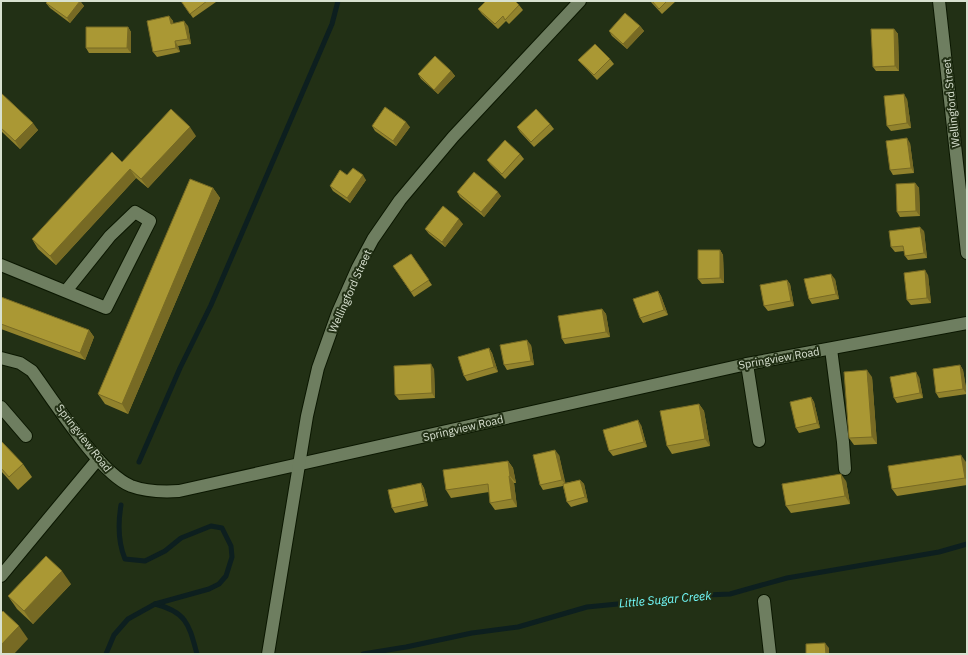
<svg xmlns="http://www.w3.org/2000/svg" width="968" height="655" font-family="'IBM Plex Sans',sans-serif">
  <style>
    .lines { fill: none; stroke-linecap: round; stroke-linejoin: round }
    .stream { stroke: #0d1f1f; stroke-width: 5 }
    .minor-casing { stroke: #0b1701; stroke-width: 14 }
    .minor { stroke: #6e7e60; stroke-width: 12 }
    .wall { fill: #92832d }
    .shaded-wall { fill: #776a24 }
    .building { fill: #aa9834; stroke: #776a24 }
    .labels { text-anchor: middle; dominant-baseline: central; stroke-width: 4; stroke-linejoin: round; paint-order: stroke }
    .street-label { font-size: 11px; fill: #d8e1d0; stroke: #223015 }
    .water-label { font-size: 12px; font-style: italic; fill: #72fbfb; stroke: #223015 }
  </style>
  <rect width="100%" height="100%" fill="#223015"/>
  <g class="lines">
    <g class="stream">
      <polyline points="139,462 180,368 211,305 332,24 338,1"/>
      <path d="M155,604c32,8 34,21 42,50"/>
      <path d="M106,654l8,-19 14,-16 27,-15 54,-15 10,-5 7,-8 6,-19 -1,-11 -9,-18 -11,-2 -30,12 -16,13 -20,10 -20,-2c-7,-17 -7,-36 -4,-54"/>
      <polyline points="363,654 406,647 472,633 518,627 587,607 669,599 684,596 730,594 787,578 939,552 967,544"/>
    </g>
    <defs>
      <g id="minor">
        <polyline points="939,1 967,253"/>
        <polyline points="1,265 106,308 150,221 135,212 110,236 66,291"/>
        <polyline points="831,349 843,442 845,469"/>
        <path d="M1,358l19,5 12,8c22,30 67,102 99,115 16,6 32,6 48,5l568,-127 220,-41"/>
        <polyline points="747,364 759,441"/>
        <polyline points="1,407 26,436"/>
        <polyline points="1,576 98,459"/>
        <polyline points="764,601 770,654"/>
        <polyline points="268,654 307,416 318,368 338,312 358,267 373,239 400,200 453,137 580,1"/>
      </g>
    </defs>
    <use href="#minor" class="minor-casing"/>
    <use href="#minor" class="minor"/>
  </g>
  <g class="wall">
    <polygon points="48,1 80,1 84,6 70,23 50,8 46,3"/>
    <polygon points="181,1 215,1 216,2 193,18"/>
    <polygon points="650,1 676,1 662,14"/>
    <polygon points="519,5 523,10 509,24 506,21 498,29 482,14 478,9"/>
    <polygon points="169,16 173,21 173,23 188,26 191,44 178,46 180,52 157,57 153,52"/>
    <polygon points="640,26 644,31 627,49 612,36 609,31"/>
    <polygon points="128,27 131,32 131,53 89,53 86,48"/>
    <polygon points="894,29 898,34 899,71 876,71 873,67"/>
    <polygon points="610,59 614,64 597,80 582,64 578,60"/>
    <polygon points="451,71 455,76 438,94 421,79 418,74"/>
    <polygon points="1,93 38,130 20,149 1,131"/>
    <polygon points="907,99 911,128 891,131 887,126"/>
    <polygon points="550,124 554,129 534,147 520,132 517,127"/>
    <polygon points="372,126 410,127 396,146 375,131"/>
    <polygon points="196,136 148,188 136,178 56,265 38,249 32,239 122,162"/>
    <polygon points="910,143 914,173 893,175 890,170"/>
    <polygon points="520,154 524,159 505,179 490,164 487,160"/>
    <polygon points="347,175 366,180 350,203 333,191 330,186"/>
    <polygon points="915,183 919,188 920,216 900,217 897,212"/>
    <polygon points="213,188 220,198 128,414 105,404 98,394"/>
    <polygon points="457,192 501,196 484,217 460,197"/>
    <polygon points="463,224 445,247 429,234 425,229"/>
    <polygon points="924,231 927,258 908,260 905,256 904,251 895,252 891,247"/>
    <polygon points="720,250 723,255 724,283 702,284 698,279"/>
    <polygon points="411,254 432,285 414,297 393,266"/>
    <polygon points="928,275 931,303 911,305 907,300"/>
    <polygon points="835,279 839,299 812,304 809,299"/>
    <polygon points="787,280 790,284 794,306 768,311 764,306"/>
    <polygon points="658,291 661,296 668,315 643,323 640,318"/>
    <polygon points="1,297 89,330 94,337 85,360 1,329"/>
    <polygon points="602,309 606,314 610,337 565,344 562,339"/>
    <polygon points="531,345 534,365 507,370 504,365"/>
    <polygon points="489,348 492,353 498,372 467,381 464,376"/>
    <polygon points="960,365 963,370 967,394 939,398 936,393"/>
    <polygon points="434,369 435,398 399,400 395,395"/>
    <polygon points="872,377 877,444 854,445 849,438"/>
    <polygon points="919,377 923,398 897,403 894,398"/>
    <polygon points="811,397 814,402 820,428 799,433 796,428"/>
    <polygon points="699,404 704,411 710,446 672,454 667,446"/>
    <polygon points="641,425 647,447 613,456 609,451"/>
    <polygon points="1,441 23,464 32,477 18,490 1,471"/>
    <polygon points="559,455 565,483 580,480 584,484 588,502 571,507 567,502 563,486 543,490 540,485"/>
    <polygon points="508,461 513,468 516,483 514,483 517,507 495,510 490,503 489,492 451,498 446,490"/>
    <polygon points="966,462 967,468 967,485 897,496 892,489"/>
    <polygon points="846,481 850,504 791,513 786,506"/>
    <polygon points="421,483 424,488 428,506 395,513 392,508"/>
    <polygon points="71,584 33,624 17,609 8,596"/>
  </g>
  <g class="shaded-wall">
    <polygon points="80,1 84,6 70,23 67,18"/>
    <polygon points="169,16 173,21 175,29 171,24"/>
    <polygon points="184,21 188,26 191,44 188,39"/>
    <polygon points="640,26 644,31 627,49 623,44"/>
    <polygon points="128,27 131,32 131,53 127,48"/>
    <polygon points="894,29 898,34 899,71 895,66"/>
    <polygon points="175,41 178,46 180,52 176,48"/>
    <polygon points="451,71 455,76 438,94 434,90"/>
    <polygon points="904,94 907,99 911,128 907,123"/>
    <polygon points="406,122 410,127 396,146 393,141"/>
    <polygon points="33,123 38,130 20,149 15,141"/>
    <polygon points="190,127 196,136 148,188 141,179"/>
    <polygon points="907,138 910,143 914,173 911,168"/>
    <polygon points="130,169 136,178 56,265 50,256"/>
    <polygon points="363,175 366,180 350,203 347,198"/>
    <polygon points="915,183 919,188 920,216 916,211"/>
    <polygon points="213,188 220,198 128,414 122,404"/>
    <polygon points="498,192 501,196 484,217 481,212"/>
    <polygon points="459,219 463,224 445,247 442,242"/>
    <polygon points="920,227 924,231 927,258 924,253"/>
    <polygon points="720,250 723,255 724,283 720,278"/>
    <polygon points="925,270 928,275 931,303 927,298"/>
    <polygon points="831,274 835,279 839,299 836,294"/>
    <polygon points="787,280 790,284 794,306 791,301"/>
    <polygon points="658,291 661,296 668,315 664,310"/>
    <polygon points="602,309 606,314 610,337 606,332"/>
    <polygon points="89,330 94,337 85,360 80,353"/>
    <polygon points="527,340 531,345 534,365 531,361"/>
    <polygon points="489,348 492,353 498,372 494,367"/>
    <polygon points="431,364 434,369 435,398 432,393"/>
    <polygon points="960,365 963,370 967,394 963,389"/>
    <polygon points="867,370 872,377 877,444 872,437"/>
    <polygon points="916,372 919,377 923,398 920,393"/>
    <polygon points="811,397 814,402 820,428 817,423"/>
    <polygon points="699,404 704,411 710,446 705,439"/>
    <polygon points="638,420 641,425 647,447 644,442"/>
    <polygon points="555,450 559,455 566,485 562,480"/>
    <polygon points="961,455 966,462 967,468 967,481 965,478"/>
    <polygon points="508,461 513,468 516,483 510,476"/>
    <polygon points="841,474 846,481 850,504 845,496"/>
    <polygon points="509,476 514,483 517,507 512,499"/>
    <polygon points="580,480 584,484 588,502 585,497"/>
    <polygon points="421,483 424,488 428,506 425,501"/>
    <polygon points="62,571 71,584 33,624 24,611"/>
    <polygon points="19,626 28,639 14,654 1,654 1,645"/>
    <polygon points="825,643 829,648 829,654 826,654"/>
  </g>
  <g class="building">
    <polygon points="48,1 80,1 67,18 46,3"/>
    <polygon points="181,1 207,1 190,14"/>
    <polygon points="486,1 515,1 519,5 505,20 503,16 495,24 478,9"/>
    <polygon points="652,1 667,1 659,9"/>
    <polygon points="625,13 640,26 623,44 609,31"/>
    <polygon points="169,16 171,24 184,21 188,39 175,41 176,48 153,52 147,21"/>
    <polygon points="86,27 128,27 127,48 86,48"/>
    <polygon points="871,29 894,29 895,66 873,67"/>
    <polygon points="595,44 610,59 594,75 578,60"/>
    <polygon points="435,56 451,71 434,90 418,74"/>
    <polygon points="1,93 33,123 15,141 1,128"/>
    <polygon points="904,94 907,123 887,126 884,96"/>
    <polygon points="385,107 406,122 393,141 372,126"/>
    <polygon points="171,109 190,127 141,179 130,169 50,256 32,239 112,152 122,162"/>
    <polygon points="536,109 550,124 531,142 517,127"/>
    <polygon points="907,138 911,168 890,170 886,141"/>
    <polygon points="505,140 520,154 502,174 487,160"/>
    <polygon points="353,168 363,175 347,198 330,186 340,170 347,175"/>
    <polygon points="474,172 498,192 481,212 457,192"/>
    <polygon points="190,179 213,188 122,404 98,394"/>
    <polygon points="915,183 916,211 897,212 896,184"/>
    <polygon points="443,206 459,219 442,242 425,229"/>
    <polygon points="920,227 924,253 905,256 903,246 891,247 889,231"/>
    <polygon points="698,250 720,250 720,278 698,279"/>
    <polygon points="411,254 429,280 411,292 393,266"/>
    <polygon points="925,270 927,298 907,300 904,273"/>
    <polygon points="831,274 836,294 809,299 804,279"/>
    <polygon points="787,280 791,301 764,306 760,285"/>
    <polygon points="658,291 664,310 640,318 633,299"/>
    <polygon points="1,297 89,330 80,353 1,324"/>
    <polygon points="602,309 606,332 562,339 558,316"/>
    <polygon points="527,340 531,361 504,365 500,345"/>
    <polygon points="489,348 494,367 464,376 458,357"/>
    <polygon points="431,364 432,393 395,395 394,366"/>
    <polygon points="960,365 963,389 936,393 933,369"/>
    <polygon points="867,370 872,437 849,438 844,372"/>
    <polygon points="916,372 920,393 894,398 890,377"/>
    <polygon points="811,397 817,423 796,428 790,402"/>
    <polygon points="699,404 705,439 667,446 660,411"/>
    <polygon points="638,420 644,442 609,451 603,430"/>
    <polygon points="1,441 23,464 9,477 1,468"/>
    <polygon points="555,450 562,480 540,485 533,455"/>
    <polygon points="961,455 965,478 892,489 888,466"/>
    <polygon points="508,461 510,476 509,476 512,499 490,503 488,484 446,490 443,470"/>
    <polygon points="841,474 845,496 786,506 782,484"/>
    <polygon points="580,480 585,497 567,502 563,484"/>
    <polygon points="421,483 425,501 392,508 388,490"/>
    <polygon points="46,556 62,571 24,611 8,596"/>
    <polygon points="3,611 19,626 1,645 1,613"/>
    <polygon points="825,643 826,654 806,654 806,644"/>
  </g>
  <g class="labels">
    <g class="street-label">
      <text transform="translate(951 103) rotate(-96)">Wellingford Street</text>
      <text transform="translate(350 291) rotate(-66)">Wellingford Street</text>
      <text transform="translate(779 358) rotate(-10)">Springview Road</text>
      <text transform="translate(463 428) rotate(-13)">Springview Road</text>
      <text transform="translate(84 438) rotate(52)">Springview Road</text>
    </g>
    <g class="water-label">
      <text transform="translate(665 599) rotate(-5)">Little Sugar Creek</text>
    </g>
  </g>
  <rect width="968" height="655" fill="none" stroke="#d8e1d0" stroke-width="4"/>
</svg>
